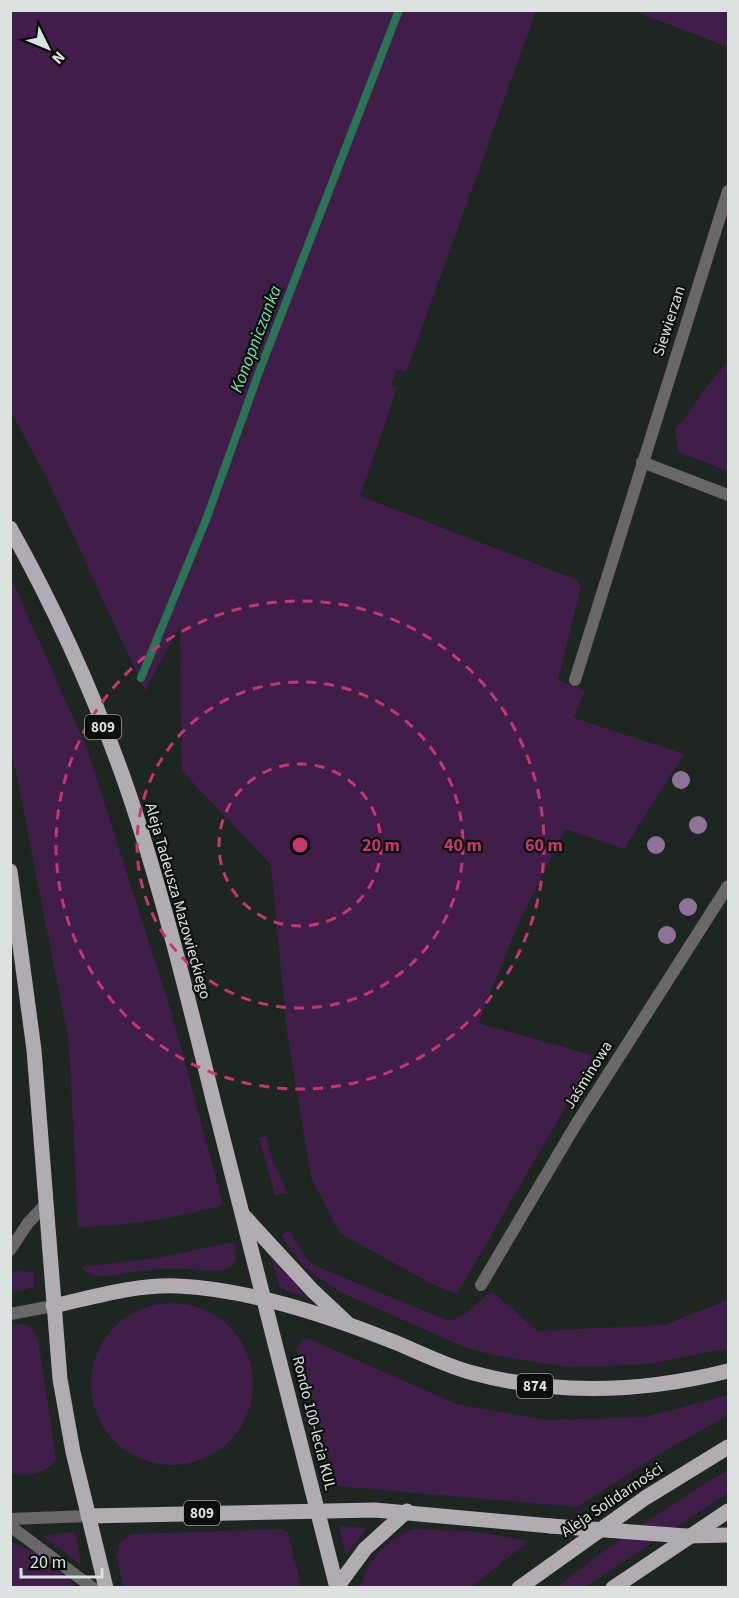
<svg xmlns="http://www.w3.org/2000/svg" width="739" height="1598" font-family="'Source Sans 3',sans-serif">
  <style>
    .green { fill: #411e4a }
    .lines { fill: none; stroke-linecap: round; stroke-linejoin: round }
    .stream { stroke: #2a7456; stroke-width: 8 }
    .street { stroke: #6a676b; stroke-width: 12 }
    .primary { stroke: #b1abb2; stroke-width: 15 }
    .primary-bridge { stroke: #b1abb2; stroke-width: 15 }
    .tree { fill: #8e7398 }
    .ring { fill: none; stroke: #c6366f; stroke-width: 3; stroke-dasharray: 10 8 }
    .labels { text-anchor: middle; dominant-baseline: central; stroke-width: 4.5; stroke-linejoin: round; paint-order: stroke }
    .shield { fill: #0a0e0c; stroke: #9da2a0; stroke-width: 1.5 }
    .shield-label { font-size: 15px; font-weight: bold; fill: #dce2df }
    .street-label { font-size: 16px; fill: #dce2df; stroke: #0a0e0c }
    .water-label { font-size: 18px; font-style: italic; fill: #62e5af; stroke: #0a0e0c }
    .centre { fill: #c6366f; stroke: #0a0e0c; stroke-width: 3 }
    .ring-label { font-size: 18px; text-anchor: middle; font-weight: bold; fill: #c6366f; stroke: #0a0e0c; stroke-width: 4.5; stroke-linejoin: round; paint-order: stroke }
  </style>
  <rect width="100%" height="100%" fill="#1e2622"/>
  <g class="green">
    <polygon points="10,11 536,11 406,372 396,369 391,386 397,388 360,496 575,579 581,586 558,680 585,691 574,718 684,754 624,849 565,829 520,920 478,1023 595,1056 457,1294 432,1284 341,1234 311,1178 287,1033 271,865 182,771 180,625 145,691 46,476 11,412"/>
    <polygon points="634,11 728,11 728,47"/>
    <path d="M728,362v109l-49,-19 -4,-22c19,-22 32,-47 53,-68z"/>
    <path d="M10,576l77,173 86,269 50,187c-47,13 -95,21 -145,22l-9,-185 -58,-294z"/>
    <polygon points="266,1136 272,1160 288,1193 275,1195 259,1138"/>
    <path d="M290,1231l17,29 8,6 134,55c22,-6 25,-19 44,-29l44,39 127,-6 64,-25v48l-79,16 -45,2 -38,1 -69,-11 -30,-8 -127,-56 -36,-25 -23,-32z"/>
    <path d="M234,1242c10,38 -26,27 -48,27 -16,-1 -31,0 -47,2 -17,1 -45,13 -58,-4l71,-8z"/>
    <polygon points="271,1257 273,1257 308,1299 280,1288"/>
    <polygon points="11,1271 34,1272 34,1287 11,1293"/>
    <circle cx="172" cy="1384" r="81"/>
    <path d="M22,1324l9,3 7,12 18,119c-10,18 -27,16 -45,16v-149z"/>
    <polygon points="307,1338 456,1404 547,1420 645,1417 728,1395 728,1415 663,1452 577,1507 337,1486 297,1350 302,1339"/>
    <path d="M728,1470v23l-143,94 -29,1c54,-44 113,-82 172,-118z"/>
    <polygon points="339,1526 367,1528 346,1555 345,1554"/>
    <polygon points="280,1529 288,1532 301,1587 123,1587 117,1559 119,1543 131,1534"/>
    <path d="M412,1529l59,2 58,10 -58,46h-111c11,-33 22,-41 52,-58z"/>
    <polygon points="73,1532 76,1535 81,1565 43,1536"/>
    <polygon points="10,1542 40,1554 77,1587 11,1587"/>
  </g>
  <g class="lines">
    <polyline class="stream" points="141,678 206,520 259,372 399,10"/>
    <g class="street">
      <polyline points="642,462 728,495"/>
      <polyline points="575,680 728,191"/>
      <polyline points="10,1250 28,1223 46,1204"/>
      <polyline points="481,1285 575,1126 728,886"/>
      <polyline points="10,1314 53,1306"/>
      <polyline points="10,1519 88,1516"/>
      <polyline points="10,1526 93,1588"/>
    </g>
    <g class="primary">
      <path d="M10,528c46,82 86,171 117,260 36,105 62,215 89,323 41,159 80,318 121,477"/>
      <polyline points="10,871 34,1050 60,1379 73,1452 106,1588"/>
      <polyline points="243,1215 312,1290 347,1323"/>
      <path d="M53,1306c41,-9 83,-22 125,-20 67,3 145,28 206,52 30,11 58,27 89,35 85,23 171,19 255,-2"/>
      <polyline points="88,1516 375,1510 551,1526"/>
      <polyline points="337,1587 365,1549 407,1511"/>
      <polyline points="519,1588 645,1498 728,1447"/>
      <polyline points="613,1588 728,1511"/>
    </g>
    <polyline class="primary-bridge" points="551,1526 686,1536 728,1535"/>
  </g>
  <g class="tree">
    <circle cx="681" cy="780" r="9"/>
    <circle cx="698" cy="825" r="9"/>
    <circle cx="656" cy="845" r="9"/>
    <circle cx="688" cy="907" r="9"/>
    <circle cx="667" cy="935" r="9"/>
  </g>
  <g class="ring">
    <circle cx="300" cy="845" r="81"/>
    <circle cx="300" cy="845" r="163"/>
    <circle cx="300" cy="845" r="244"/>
  </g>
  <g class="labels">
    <g class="shield">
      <rect x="85" y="715" width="36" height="24" rx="4.5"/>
      <rect x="517" y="1374" width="36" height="24" rx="4.5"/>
      <rect x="184" y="1501" width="36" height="24" rx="4.5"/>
    </g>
    <g class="shield-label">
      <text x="103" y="727">809</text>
      <text x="535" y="1386">874</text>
      <text x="202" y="1513">809</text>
    </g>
    <g class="street-label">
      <text transform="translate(669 321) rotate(-72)">Siewierzan</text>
      <text transform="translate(178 901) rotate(74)">Aleja Tadeusza Mazowieckiego</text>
      <text transform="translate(588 1075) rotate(-58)">Jaśminowa</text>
      <text transform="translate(314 1423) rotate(76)">Rondo 100-lecia KUL</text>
      <text transform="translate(612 1500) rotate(-34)">Aleja Solidarności</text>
    </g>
    <g class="water-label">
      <text transform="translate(256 339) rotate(-69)">Konopniczanka</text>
    </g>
  </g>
  <circle cx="300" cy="845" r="9" class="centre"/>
  <g class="ring-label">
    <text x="381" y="851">20 m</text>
    <text x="463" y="851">40 m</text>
    <text x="544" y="851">60 m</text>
  </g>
  <rect width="739" height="1598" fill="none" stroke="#dce2df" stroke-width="24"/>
  <g transform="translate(48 48) rotate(133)" stroke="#0a0e0c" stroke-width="4.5" paint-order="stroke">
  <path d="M0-4.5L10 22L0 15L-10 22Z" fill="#dce2df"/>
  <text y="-9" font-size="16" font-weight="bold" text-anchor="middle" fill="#dce2df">N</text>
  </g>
  <path d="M21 1568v9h81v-9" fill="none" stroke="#dce2df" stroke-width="3"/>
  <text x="30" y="1568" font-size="18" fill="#dce2df" stroke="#0a0e0c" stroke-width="4.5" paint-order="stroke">20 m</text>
</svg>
